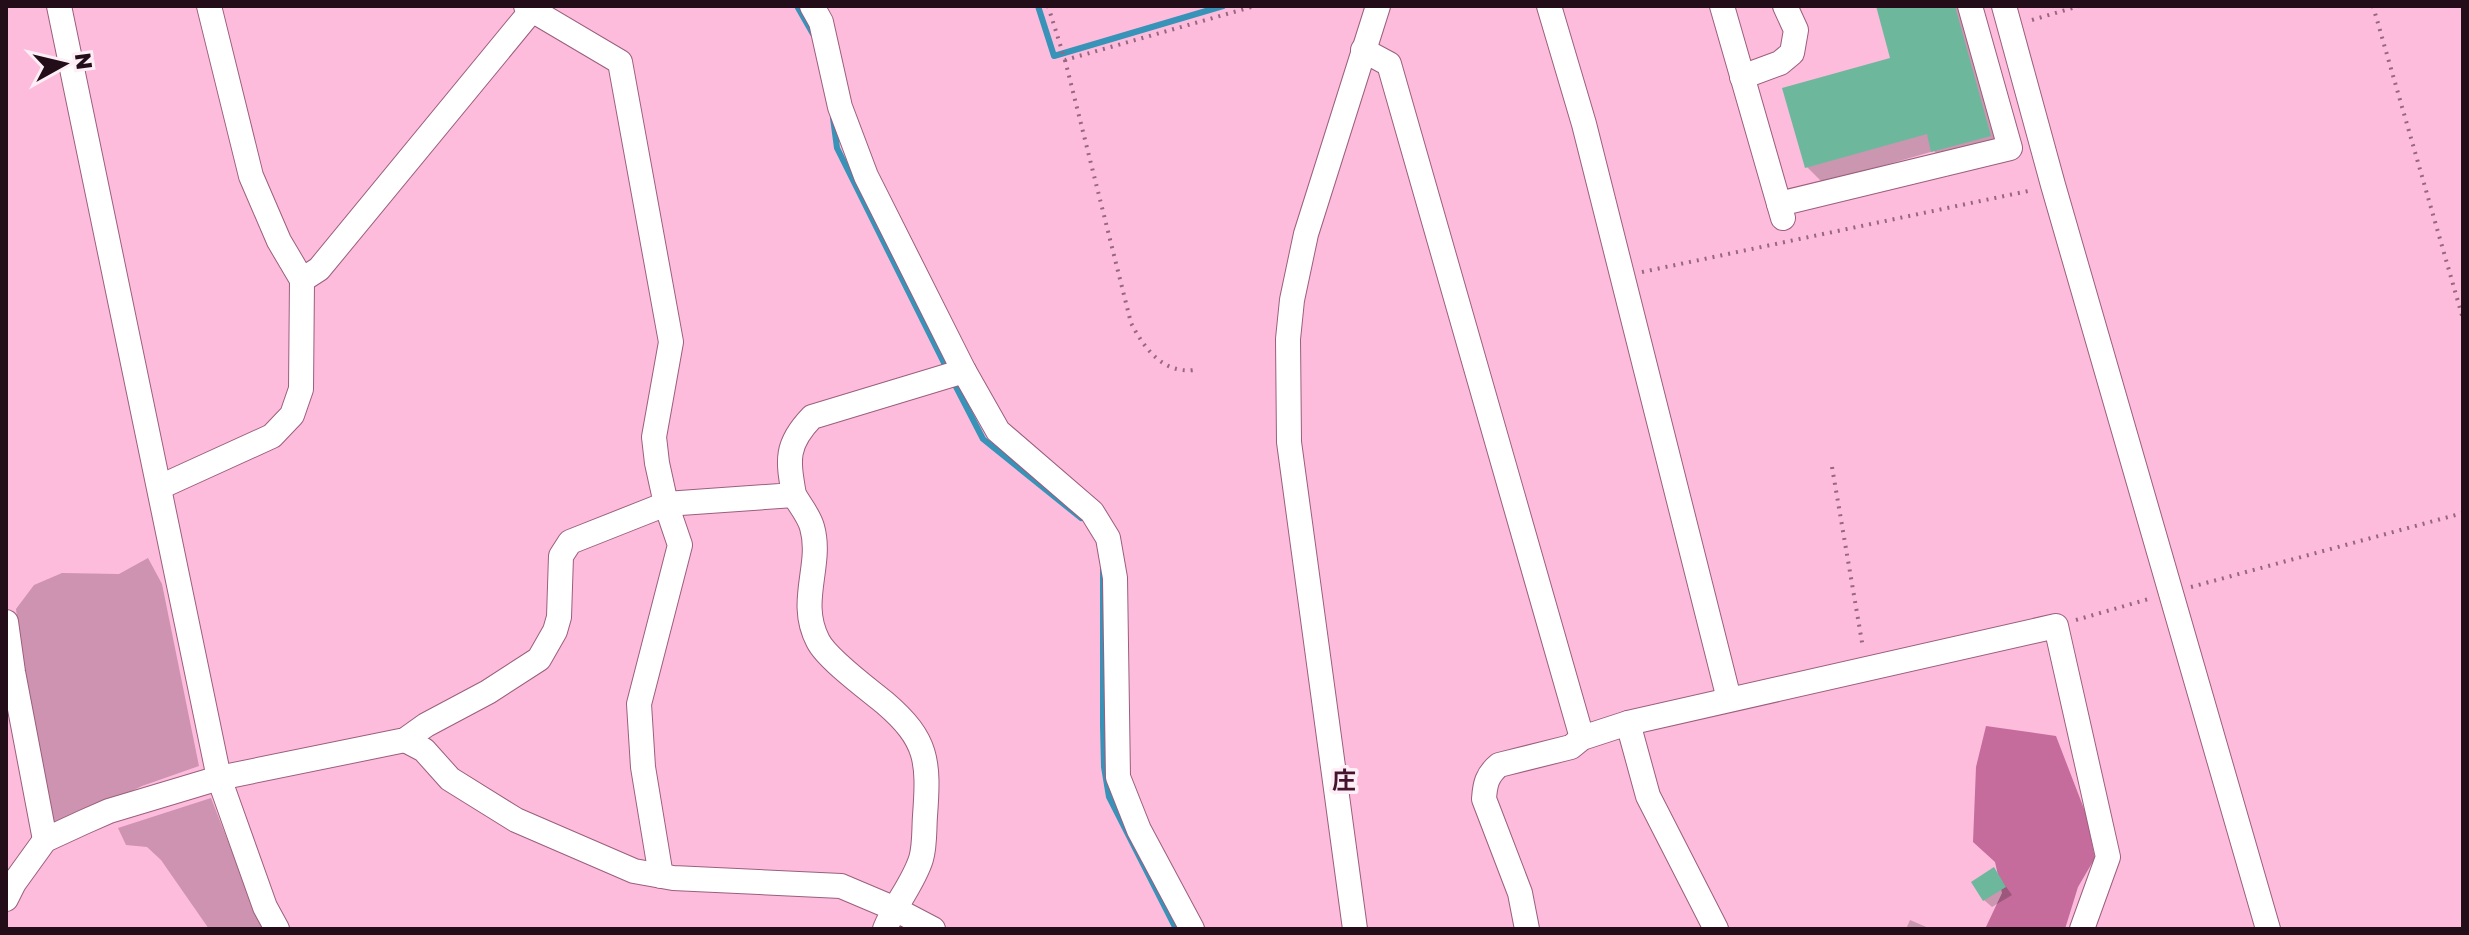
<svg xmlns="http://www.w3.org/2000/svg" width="2469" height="935" font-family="'Golos Text','Noto Sans JP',sans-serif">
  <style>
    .green { fill: #cd93b0 }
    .forest { fill: #c56c9c }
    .shadow { fill: #0003 }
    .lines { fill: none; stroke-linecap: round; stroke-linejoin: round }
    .stream { stroke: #3793b7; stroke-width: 6 }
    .building { fill: #6db89c }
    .minor-casing { stroke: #9a5f7d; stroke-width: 26 }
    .path { stroke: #95687f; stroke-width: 4; stroke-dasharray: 2 6; stroke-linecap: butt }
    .minor { stroke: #fff; stroke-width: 24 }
    .labels { text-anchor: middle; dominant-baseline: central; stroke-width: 7; stroke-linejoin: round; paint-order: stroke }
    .quarter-label { font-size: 24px; font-weight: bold; fill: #451330; stroke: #fdeff5 }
  </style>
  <rect width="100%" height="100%" fill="#febcdd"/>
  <g class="green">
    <polygon points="148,558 162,584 199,766 142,786 64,824 50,821 28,717 16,609 34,585 62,573 119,574"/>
    <polygon points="211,798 249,895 265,929 209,929 161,860 147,847 126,845 118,828"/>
  </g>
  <polygon class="forest" points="1986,726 2056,736 2086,814 2095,858 2078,887 2065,929 1985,929 2002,893 1995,862 1973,842 1976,767"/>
  <g class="shadow">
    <polygon points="1878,6 1965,6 2005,151 1949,166 1934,151 1823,183 1807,167 1893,59"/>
    <polygon points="1994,870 2012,895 1992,907 1984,900"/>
    <polygon points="1910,920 1931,929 1906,929"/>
  </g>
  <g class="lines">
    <g class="stream">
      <polyline points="797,6 813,34"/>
      <polyline points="1038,6 1054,56 1223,6"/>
      <polyline points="833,118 837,148 947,369"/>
      <polyline points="952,379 983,439 1081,518"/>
      <polyline points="1103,569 1103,725 1104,767 1109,797 1176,929"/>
    </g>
  </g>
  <g class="building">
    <polygon points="1876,6 1955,6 1991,136 1931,152 1927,134 1805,168 1782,88 1890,58"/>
    <polygon points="1994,867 2006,887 1983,901 1971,882"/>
  </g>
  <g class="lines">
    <defs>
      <g id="minor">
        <polyline points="59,6 219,778 265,907 277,929"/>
        <polyline points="209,6 251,176 279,241 302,280"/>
        <polyline points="812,6 821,22 840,107 866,176 964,371 998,431 1092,512 1108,538 1115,578 1118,777 1139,830 1192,929"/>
        <polyline points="1549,6 1584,124 1729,699"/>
        <polyline points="1722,6 1783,218"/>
        <polyline points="2004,6 2053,185 2268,929"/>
        <polyline points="532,10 620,62 671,342 654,437 657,463 666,504 680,545 639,704 643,767 661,876"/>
        <polyline points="1363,50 1389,64 1582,738"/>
        <polyline points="1742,77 1780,63 1792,53 1796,30 1785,6"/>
        <polyline points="1779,204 2010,148 1970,6"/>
        <polyline points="160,487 272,436 292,415 301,389 302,280 319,269 532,10 526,6"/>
        <path d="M794,495c6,10 15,21 18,32 11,38 -15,74 6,114 9,18 50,48 67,62 43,37 44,58 40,113 -1,13 0,30 -4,43 -8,25 -26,45 -36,70"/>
        <polyline points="6,622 13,672 45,840"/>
        <polyline points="1628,723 1648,796 1716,929"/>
        <polyline points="405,740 424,750 450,779 516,820 634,871 673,878 841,886 893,908 933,929"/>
        <path d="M6,899l8,-16 31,-43 39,-18 25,-11 110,-33 186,-38 21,-15 62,-33 51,-33 16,-28 4,-14 2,-61 9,-14 96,-38 128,-9c-6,-35 -9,-50 18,-78l152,-46"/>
        <polyline points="1355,929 1289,442 1288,339 1292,300 1306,234 1378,6"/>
        <path d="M1527,929l-7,-36 -36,-94c1,-15 3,-24 15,-34l72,-18 11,-9 46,-15 428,-97 52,231 -26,72"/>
      </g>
    </defs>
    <use href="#minor" class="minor-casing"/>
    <g class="path">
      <polyline points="1048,6 1065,60 1255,6"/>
      <polyline points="2373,6 2463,319"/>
      <polyline points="2032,20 2079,6"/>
      <path d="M1065,60l66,263c13,25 32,51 63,47"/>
      <polyline points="1642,272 2033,190"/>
      <polyline points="1832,467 1863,648"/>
      <polyline points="2191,587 2463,513"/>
      <polyline points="2076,620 2152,598"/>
    </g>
    <use href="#minor" class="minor"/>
  </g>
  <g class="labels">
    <g class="quarter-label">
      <text x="1344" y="779">庄</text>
    </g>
  </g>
  <rect width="2469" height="935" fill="none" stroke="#230d19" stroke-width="16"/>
  <g transform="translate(64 64) rotate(82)" stroke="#fdeff5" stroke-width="6" paint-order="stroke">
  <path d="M0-6L14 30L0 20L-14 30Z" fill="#230d19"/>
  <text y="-12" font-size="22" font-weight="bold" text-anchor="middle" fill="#230d19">N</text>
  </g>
</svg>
